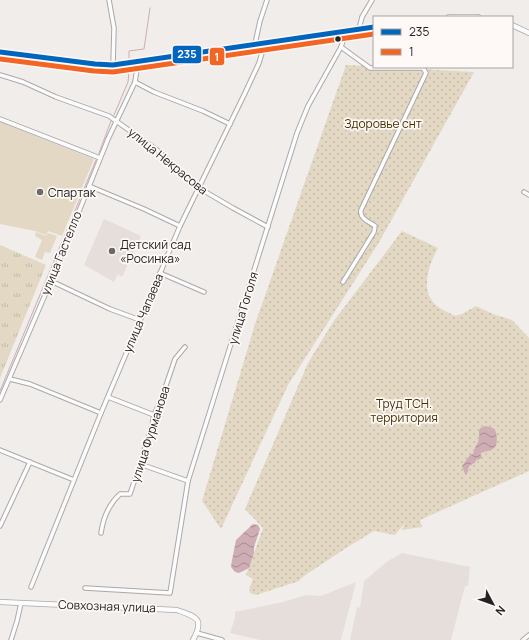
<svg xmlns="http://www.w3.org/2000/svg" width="529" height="640" font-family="Manrope,sans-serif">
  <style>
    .built { fill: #e6deda }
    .grass { fill: #e3d8c4 }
    .park { fill: url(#park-tufts) }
    .garden { fill: url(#garden-dots) }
    .water { fill: url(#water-waves) }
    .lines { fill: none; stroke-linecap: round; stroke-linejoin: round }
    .stream { stroke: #ceadb4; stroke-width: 1 }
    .minor-casing { stroke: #aba9a8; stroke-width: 5.5 }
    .tertiary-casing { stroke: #aba9a8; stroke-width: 6 }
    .minor { stroke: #fdfcfc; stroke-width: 3.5 }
    .tertiary { stroke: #fdfcfc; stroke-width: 4.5 }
    .bus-1-casing { stroke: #fef9f7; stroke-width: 8 }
    .bus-2-casing { stroke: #fef9f7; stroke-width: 8 }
    .bus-1 { stroke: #0065bd; stroke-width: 5 }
    .bus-2 { stroke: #f26522; stroke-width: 5 }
    .bus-dot { fill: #242222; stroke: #fef9f7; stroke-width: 1.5 }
    .poi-dot { fill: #6b6968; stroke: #fef9f7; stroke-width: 1.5 }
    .labels { text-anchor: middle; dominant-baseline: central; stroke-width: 3.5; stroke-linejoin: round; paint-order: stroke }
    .park-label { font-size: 12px; fill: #463100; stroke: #fef9f7 }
    .street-label { font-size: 12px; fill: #242222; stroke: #fef9f7 }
    .poi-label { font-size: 12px; fill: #242222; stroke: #fef9f7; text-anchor: start }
    .line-badge { stroke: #fef9f7; stroke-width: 1.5 }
    .badge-label { font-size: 11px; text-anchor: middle; font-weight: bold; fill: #fff }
  </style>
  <defs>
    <pattern id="park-tufts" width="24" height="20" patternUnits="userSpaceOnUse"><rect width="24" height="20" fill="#e3d8c4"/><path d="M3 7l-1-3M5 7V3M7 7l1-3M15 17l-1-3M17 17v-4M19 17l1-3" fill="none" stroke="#c3b9a8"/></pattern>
    <pattern id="garden-dots" width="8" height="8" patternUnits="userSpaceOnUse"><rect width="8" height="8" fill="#e3d8c4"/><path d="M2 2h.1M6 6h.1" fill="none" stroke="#c3b9a8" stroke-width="1.8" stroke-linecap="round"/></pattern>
    <pattern id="water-waves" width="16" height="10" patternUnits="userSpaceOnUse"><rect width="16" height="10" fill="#ceadb4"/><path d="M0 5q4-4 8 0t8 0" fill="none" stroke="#a78c92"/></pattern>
  </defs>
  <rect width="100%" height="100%" fill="#f0edeb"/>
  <g class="built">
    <polygon points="104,219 141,236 122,277 118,274 114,282 84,265"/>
    <polygon points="402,553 470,567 468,586 465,586 451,640 350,640 357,607 360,608 364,581 388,561"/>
    <polygon points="356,582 341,640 260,640 230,633 235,618 235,612 283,602 306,595 321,596"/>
  </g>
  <g class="grass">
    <polygon points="0,122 94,159 62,236 48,231 46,235 35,231 0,224"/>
    <polygon points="36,232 46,236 48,233 57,236 50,253 45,252 42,260 35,257 42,240 35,236"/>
  </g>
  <polygon class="park" points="0,245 46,265 0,378"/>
  <g class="garden">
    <polygon points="346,65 474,72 378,244 288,385 221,529 202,501 255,324"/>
    <path d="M402,231l36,17c-9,16 -17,39 -5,54 4,6 15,10 22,14l7,-2 14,-8 17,8 19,6 17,18v133l-109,49 2,7 -20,3 3,-7 -10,12 -21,-4 -28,17 -42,28 -5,5 -43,14 -6,-2 -1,-3 4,-11 -7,-4 17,-47 -18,-19 63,-146 25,-41z"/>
  </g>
  <g class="water">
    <path d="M486,426c3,1 7,1 9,4 2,4 3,13 0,17 -4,5 -10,3 -15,7l2,2 -2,3 -4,1 -1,3c-5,1 -7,4 -7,9l-3,2 -3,-8 8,-11 3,-1c1,-5 3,-8 5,-12 4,-9 -4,-13 8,-16z"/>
    <polygon points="253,524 258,525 260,529 254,547 254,553 249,568 239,573 235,572 231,567 232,560 236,540"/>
  </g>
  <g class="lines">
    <g class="stream">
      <polyline points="129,58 129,51 144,49 150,8"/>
      <polyline points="114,115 128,82 129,71"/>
      <polyline points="99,153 111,121"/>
      <polyline points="0,391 96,160"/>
    </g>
    <defs>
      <g id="minor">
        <polyline points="109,0 114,28 113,65"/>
        <polyline points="359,29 362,17 372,0"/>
        <polyline points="255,44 260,21 267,0"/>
        <path d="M341,47l29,21h53l3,5 -65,137c-2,8 8,12 14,16l-1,6 -31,50"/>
        <polyline points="0,75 23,82 56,97 109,116 157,150 183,174 193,181 199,188 233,208 268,227"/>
        <polyline points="135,82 154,92 203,111 230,124"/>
        <polyline points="0,119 100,158"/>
        <polyline points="89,186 144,209 180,226"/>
        <polyline points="524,192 529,195"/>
        <polyline points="160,273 204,292"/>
        <polyline points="51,281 110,309 140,320"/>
        <polyline points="10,379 30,384 101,413"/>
        <polyline points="108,397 154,415"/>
        <polyline points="0,400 51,281 108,139 135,82 138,62"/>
        <polyline points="0,450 74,480"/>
        <polyline points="140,464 188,481"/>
        <polyline points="0,526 30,462"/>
        <path d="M101,533c2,-14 8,-29 19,-39h10l10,-30 12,-39 2,-10 7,-15 14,-41 10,-12"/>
        <polyline points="31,587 101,413 180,226 245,93 259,63 265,43"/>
        <polyline points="85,588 170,593 188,481 297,133 308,106 341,47 344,38 344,32"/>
        <polyline points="197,633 222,640"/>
        <polyline points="11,640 17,621 21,603"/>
        <polyline points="523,640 529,635"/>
      </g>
      <g id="tertiary">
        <polyline points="449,17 478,17"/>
        <polyline points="512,25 529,33"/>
        <polyline points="0,52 95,64 113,65 374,27"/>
        <path d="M0,602l177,8c19,7 28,8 16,30"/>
      </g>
    </defs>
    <use href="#minor" class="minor-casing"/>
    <use href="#tertiary" class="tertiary-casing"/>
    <use href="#minor" class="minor"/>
    <use href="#tertiary" class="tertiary"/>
    <defs>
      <polyline id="bus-1" points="0,52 95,64 113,65 374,27"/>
      <polyline id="bus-2" points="0,59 94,71 113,72 374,34"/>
    </defs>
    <use href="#bus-1" class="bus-1-casing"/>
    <use href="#bus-2" class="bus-2-casing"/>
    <use href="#bus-1" class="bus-1"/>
    <use href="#bus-2" class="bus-2"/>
  </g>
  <circle class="bus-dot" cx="338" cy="39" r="3.5"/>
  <g class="poi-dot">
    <circle cx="40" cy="192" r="4"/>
    <circle cx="112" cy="251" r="4"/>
  </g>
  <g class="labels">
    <g class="park-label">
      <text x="383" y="123">Здоровье снт</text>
      <text x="404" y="403">Труд ТСН.<tspan x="404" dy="14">территория</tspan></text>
    </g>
    <g class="street-label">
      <text transform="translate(168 161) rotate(39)">улица Некрасова</text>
      <text transform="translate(61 253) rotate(-68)">улица Гастелло</text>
      <text transform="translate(243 308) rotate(-73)">улица Гоголя</text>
      <text transform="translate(143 313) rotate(-67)">улица Чапаева</text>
      <text transform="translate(150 434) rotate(-72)">улица Фурманова</text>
      <text transform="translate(107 606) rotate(2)">Совхозная улица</text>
    </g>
    <g class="poi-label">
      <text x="48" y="192">Спартак</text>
      <text x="120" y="244">Детский сад<tspan x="120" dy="14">«Росинка»</tspan></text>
    </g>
  </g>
  <g class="line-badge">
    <rect x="172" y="45" width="30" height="19" rx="4" fill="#0065bd"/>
    <rect x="209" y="47" width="16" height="19" rx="4" fill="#f26522"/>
  </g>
  <g class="badge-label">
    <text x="187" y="58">235</text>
    <text x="217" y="61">1</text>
  </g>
  <rect x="373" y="16" width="140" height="52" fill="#fef9f7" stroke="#a7a3a2"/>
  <rect x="381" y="29" width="20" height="6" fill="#0065bd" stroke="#a7a3a2"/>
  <text x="409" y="36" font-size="12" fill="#242222">235</text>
  <rect x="381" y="49" width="20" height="6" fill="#f26522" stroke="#a7a3a2"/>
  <text x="409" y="56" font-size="12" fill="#242222">1</text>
  <g transform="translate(493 604) rotate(131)" stroke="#fef9f7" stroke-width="3" paint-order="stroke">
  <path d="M0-3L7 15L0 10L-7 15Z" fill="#242222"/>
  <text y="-6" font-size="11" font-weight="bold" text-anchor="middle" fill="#242222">N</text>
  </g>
</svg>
